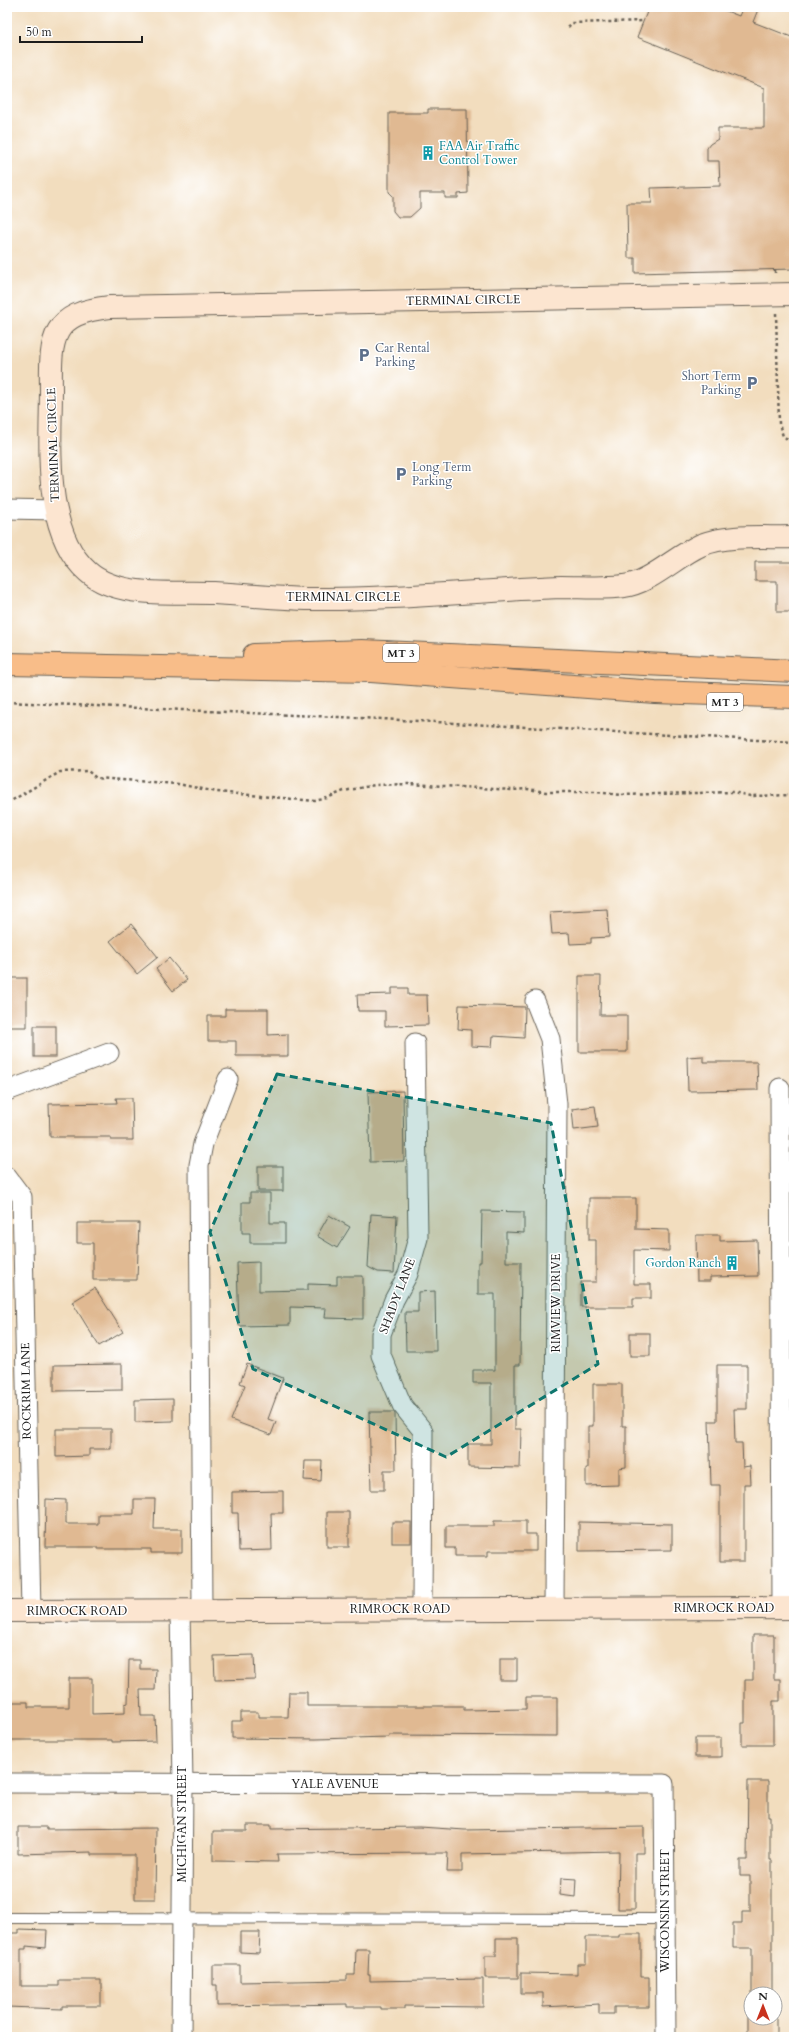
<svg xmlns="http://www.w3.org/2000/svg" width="801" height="2044" font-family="Cardo,serif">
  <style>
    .building { fill: #e0b992 }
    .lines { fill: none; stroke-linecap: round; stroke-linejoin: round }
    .lane-casing { stroke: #676055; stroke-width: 12 }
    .street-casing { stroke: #676055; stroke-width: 21 }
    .secondary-casing { stroke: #676055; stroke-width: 24 }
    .highway-casing { stroke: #676055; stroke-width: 24 }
    .path { stroke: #676055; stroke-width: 2.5; stroke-dasharray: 3 3; stroke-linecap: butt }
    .lane { stroke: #fff; stroke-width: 10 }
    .street { stroke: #fff; stroke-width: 19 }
    .secondary { stroke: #fce5d0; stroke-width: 22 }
    .highway { stroke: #f8bd89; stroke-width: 22 }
    .marked { fill: #0f766e; fill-opacity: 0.2; stroke: #0f766e; stroke-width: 3; stroke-dasharray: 8 5; stroke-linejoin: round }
    .labels { text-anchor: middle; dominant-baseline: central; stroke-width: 3; stroke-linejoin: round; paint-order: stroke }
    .shield { fill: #fff; stroke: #606060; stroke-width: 1 }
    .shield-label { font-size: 11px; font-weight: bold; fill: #1c1c1c }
    .culture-label { font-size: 12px; fill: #0d838f; stroke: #fff; text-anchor: start }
    .street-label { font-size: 12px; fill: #1c1c1c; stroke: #fff }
    .service-label { font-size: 12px; fill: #4e5e75; stroke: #fff; text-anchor: start }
  </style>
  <rect width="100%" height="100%" fill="#fff"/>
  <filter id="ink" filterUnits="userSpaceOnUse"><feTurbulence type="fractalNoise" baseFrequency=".025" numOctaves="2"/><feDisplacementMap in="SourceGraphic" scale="8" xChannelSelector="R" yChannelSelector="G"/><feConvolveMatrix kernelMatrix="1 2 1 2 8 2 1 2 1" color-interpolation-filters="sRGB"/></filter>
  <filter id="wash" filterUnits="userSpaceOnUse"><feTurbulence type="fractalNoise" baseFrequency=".012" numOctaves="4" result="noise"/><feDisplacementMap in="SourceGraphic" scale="16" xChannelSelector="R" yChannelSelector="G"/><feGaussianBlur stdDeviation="0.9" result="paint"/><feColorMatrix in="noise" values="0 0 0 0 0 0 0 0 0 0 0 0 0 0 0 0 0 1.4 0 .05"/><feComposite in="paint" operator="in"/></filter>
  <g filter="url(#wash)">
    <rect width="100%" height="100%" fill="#f2ddbe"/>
    <g id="blocks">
      <g class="building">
        <polygon points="649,7 716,7 739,16 743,7 759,7 753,22 794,38 794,269 635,273 635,258 628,258 627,203 652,203 651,188 720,186 719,161 707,161 707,148 710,144 718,139 718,128 764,128 764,88 637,37"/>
        <polygon points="428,109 467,109 468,193 458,194 458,198 445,198 445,193 420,193 420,208 410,217 398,217 393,211 393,196 389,192 389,113 428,113"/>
        <polygon points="755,562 794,562 794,612 777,612 777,581 755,581"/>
        <polygon points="607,909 609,937 591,938 591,943 570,944 569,933 552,934 550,912"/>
        <polygon points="131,924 158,957 137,974 110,941"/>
        <polygon points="169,958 187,980 173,991 156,969"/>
        <polygon points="579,976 601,976 600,1015 627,1015 627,1052 579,1052"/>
        <rect x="7" y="978" width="20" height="49"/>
        <polygon points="392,988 408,988 408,995 427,995 428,1025 385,1026 385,1011 358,1011 357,995 392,994"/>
        <polygon points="459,1005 525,1007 524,1038 493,1036 492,1047 471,1046 471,1030 458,1029"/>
        <polygon points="225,1009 268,1009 268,1035 288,1034 288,1056 236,1056 236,1041 208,1041 208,1016 225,1016"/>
        <rect x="34" y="1026" width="22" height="31"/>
        <polygon points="703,1056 703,1062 757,1062 758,1090 688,1091 687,1057"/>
        <polygon points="403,1091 404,1161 370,1162 368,1092"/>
        <polygon points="116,1098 132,1098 133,1140 111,1140 111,1137 50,1137 49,1104 117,1103"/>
        <polygon points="595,1106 598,1127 574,1130 572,1109"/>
        <rect x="258" y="1166" width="25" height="25"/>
        <polygon points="250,1193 270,1193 270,1223 285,1223 285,1243 250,1243 250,1233 242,1233 242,1202 250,1202"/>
        <polygon points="589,1198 636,1198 636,1229 669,1230 669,1251 634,1250 634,1284 651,1284 651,1298 633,1298 633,1307 581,1307 581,1282 596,1282 596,1240 589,1240"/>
        <polygon points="482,1211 524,1212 524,1233 506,1232 506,1262 521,1262 520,1365 515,1365 515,1429 521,1429 520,1468 468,1467 468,1444 491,1444 491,1383 473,1383 473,1370 495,1370 495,1294 478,1294 478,1262 481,1262"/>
        <polygon points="371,1214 397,1216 394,1273 378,1272 368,1267"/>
        <polygon points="329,1215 350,1227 337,1248 317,1236"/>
        <polygon points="77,1223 139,1223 137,1280 93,1280 93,1243 77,1243"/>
        <polygon points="696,1235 720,1235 720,1241 757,1240 758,1276 710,1277 710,1281 697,1281"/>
        <polygon points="259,1262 259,1291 308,1290 308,1284 337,1285 337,1276 363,1276 363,1319 325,1318 326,1308 290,1307 290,1325 239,1326 237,1263"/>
        <polygon points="95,1288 123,1332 99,1346 72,1302"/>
        <polygon points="435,1291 436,1351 406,1351 405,1312 418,1312 418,1292"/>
        <rect x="630" y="1333" width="20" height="23"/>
        <polygon points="122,1364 122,1390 54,1391 54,1365"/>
        <polygon points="247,1364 283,1378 268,1419 276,1422 271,1435 231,1420 245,1385 240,1383"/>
        <polygon points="717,1365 747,1365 747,1409 734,1409 735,1443 742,1443 743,1467 750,1466 751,1484 744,1484 744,1562 720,1562 720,1485 711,1485 709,1421 717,1421"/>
        <polygon points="593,1384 622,1384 622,1426 626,1426 626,1467 619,1468 619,1485 586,1486 586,1468 588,1468 588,1426 593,1426"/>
        <polygon points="173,1399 173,1421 135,1422 135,1400"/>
        <polygon points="369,1412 394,1412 395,1414 396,1470 384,1470 384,1490 371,1490"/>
        <polygon points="56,1429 111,1429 111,1449 89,1449 89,1456 56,1457"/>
        <polygon points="305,1461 322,1461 321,1481 304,1480"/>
        <polygon points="283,1491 283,1513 271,1513 272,1550 239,1551 238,1513 232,1513 232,1492"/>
        <polygon points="46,1499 66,1500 66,1524 98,1524 98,1514 134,1514 134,1499 155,1499 154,1529 182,1529 182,1553 151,1553 151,1549 98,1549 98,1547 45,1547"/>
        <rect x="327" y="1512" width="22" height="35"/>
        <polygon points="494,1521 526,1521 526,1534 536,1534 536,1551 488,1551 488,1556 455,1556 455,1548 446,1548 446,1526 494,1526"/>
        <rect x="392" y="1522" width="19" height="21"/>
        <polygon points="579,1522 672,1524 672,1550 579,1551"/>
        <polygon points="753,1635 774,1635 774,1679 780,1679 780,1701 773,1701 773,1745 742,1745 742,1723 745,1723 745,1680 753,1680"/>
        <polygon points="254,1655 255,1679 215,1680 214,1656"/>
        <rect x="500" y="1659" width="17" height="21"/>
        <polygon points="129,1660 140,1660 140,1669 156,1669 155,1690 140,1690 141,1716 155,1716 156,1741 112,1742 112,1740 7,1740 7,1702 28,1702 28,1707 69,1707 69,1678 92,1678 92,1714 125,1713 125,1704 128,1703"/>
        <polygon points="289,1692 307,1692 307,1706 464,1706 464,1710 526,1709 526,1697 557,1697 557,1736 389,1735 389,1737 316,1739 232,1738 232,1721 241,1721 241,1712 258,1712 258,1717 288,1717"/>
        <rect x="695" y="1738" width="26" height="19"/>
        <polygon points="748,1781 768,1781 768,1816 770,1816 770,1860 772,1860 772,1994 752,1994 752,1948 733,1948 733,1923 742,1923 742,1912 750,1912 750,1876 740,1876 740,1860 747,1860"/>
        <polygon points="247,1825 271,1825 271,1829 420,1827 465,1830 644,1827 644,1853 635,1853 635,1909 618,1909 619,1851 462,1854 462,1872 447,1872 448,1853 277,1854 278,1862 213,1861 213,1831 247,1831"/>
        <polygon points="18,1827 47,1827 47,1829 156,1828 155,1899 135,1899 135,1855 91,1855 91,1852 18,1854"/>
        <polygon points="561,1878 576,1879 575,1897 560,1895"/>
        <polygon points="19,1929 47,1930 46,1948 26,1946 26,1949 21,1949 21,1986 59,1986 59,1980 101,1980 101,2006 62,2006 62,2009 7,2007 8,1933 19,1933"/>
        <polygon points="240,1932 260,1932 259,1953 240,1952"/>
        <polygon points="619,1934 641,1934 641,1977 649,1977 649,2007 614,2007 614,2014 599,2014 599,2004 543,2007 543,1993 521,1993 521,1973 577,1974 577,1964 586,1964 586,1937 619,1937"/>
        <polygon points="496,1938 518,1938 518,1978 485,1978 485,1956 496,1956"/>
        <polygon points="356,1949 369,1949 368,1975 370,1975 370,1981 483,1979 483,2007 404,2006 404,2009 380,2009 380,2007 347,2007 347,2004 217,2006 217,1985 213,1985 213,1965 240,1965 240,1982 347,1980 347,1975 355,1975"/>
        <polygon points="748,2005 751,2005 751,2018 775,2018 776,2016 776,2036 748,2036"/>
      </g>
    </g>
  </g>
  <g filter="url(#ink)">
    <use href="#blocks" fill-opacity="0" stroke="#676055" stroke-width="1"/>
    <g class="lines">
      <defs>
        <polyline id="lane" points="7,1918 665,1919"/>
        <g id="street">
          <polyline points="7,509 56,510"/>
          <polyline points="535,1001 550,1039 557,1104 554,1609"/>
          <polyline points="415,1043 418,1238 408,1274 394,1300 381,1334 381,1355 402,1405 423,1431 422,1609"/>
          <polyline points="780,1088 782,1608"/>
          <polyline points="7,1091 109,1053"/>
          <polyline points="7,1177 22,1197 31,1611"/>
          <polyline points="180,1610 183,1783 181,2037"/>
          <polyline points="202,1610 199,1165 203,1144 228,1079"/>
          <polyline points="7,1783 664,1784 666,2037"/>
        </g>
        <g id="secondary">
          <path d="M794,294l-684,13c-58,6 -60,30 -59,82 0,55 -9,143 37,183 30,27 88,19 126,21 38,2 76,7 114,6 78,0 155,-9 233,-12 21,0 42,2 63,-1 26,-3 52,-30 77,-41 28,-11 63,-7 93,-8"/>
          <polyline points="7,1611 794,1608"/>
        </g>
        <g id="highway">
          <polyline points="254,655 362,651 794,671"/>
          <polyline points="7,664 371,671 655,692 794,697"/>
        </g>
      </defs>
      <use href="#lane" class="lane-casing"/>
      <use href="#street" class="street-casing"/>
      <use href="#secondary" class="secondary-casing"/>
      <use href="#highway" class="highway-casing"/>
      <g class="path">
        <polyline points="568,27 572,23 644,21"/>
        <polyline points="775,270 775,276"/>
        <polyline points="776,313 779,424 783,436 794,444"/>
        <polyline points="7,702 382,719 794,742"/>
        <polyline points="7,800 11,801 60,772 88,771 96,778 178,784 217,792 315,801 327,798 344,791 375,785 410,784 512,790 527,789 546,792 596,792 620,795 733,792 750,796 794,795"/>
      </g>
      <use href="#lane" class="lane"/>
      <use href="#street" class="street"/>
      <use href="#secondary" class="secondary"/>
      <use href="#highway" class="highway"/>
    </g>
  </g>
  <path class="marked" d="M277,1074l274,49 47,241 -152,93 -193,-88 -43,-137z"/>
  <defs>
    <symbol id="building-bare" viewBox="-9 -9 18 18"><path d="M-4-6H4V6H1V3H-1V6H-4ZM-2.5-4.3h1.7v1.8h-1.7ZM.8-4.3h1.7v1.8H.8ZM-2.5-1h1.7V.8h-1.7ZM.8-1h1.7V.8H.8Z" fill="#0f9aa8" stroke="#fff" stroke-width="2.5" paint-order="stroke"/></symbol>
    <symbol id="parking-bare" viewBox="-9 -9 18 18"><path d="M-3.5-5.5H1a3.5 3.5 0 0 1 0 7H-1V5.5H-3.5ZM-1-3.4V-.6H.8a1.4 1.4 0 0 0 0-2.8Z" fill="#5c6f8a" stroke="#fff" stroke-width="2.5" paint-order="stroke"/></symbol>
  </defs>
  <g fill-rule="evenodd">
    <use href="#building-bare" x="418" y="143" width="20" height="20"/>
    <use href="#parking-bare" x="354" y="345" width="20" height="20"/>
    <use href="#parking-bare" x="742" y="373" width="20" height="20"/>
    <use href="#parking-bare" x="391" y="464" width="20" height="20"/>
    <use href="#building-bare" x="722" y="1253" width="20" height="20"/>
  </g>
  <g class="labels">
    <g class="shield">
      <rect x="383" y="644" width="36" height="18" rx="3"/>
      <rect x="707" y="693" width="36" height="18" rx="3"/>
    </g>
    <g class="shield-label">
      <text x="401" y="653">MT 3</text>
      <text x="725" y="702">MT 3</text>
    </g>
    <g class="culture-label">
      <text x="439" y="146">FAA Air Traffic<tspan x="439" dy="14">Control Tower</tspan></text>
      <text x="721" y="1263" text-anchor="end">Gordon Ranch</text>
    </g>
    <g class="street-label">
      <text transform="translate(463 300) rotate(-1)">TERMINAL CIRCLE</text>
      <text transform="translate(53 445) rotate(-92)">TERMINAL CIRCLE</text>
      <text x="343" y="597">TERMINAL CIRCLE</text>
      <text transform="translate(397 1296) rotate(-69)">SHADY LANE</text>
      <text transform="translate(556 1303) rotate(-90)">RIMVIEW DRIVE</text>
      <text transform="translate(26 1391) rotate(-91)">ROCKRIM LANE</text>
      <text x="724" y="1608">RIMROCK ROAD</text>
      <text x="400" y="1609">RIMROCK ROAD</text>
      <text x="77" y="1611">RIMROCK ROAD</text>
      <text x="335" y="1784">YALE AVENUE</text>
      <text transform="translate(182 1824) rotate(-90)">MICHIGAN STREET</text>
      <text transform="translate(665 1911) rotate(-90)">WISCONSIN STREET</text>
    </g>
    <g class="service-label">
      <text x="375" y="348">Car Rental<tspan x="375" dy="14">Parking</tspan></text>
      <text x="741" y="376" text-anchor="end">Short Term<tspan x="741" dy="14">Parking</tspan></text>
      <text x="412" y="467">Long Term<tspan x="412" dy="14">Parking</tspan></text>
    </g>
  </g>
  <rect width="801" height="2044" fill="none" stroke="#fff" stroke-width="24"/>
  <g transform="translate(763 2006)"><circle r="19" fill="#ffffff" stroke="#a4a4a4"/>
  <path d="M0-3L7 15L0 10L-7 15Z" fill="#c8321e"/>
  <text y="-6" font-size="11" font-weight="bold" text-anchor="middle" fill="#1c1c1c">N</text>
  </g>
  <path d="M20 36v6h122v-6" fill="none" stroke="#1c1c1c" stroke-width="2"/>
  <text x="26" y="36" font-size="12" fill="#1c1c1c" stroke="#ffffff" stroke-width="3" paint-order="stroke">50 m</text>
</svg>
